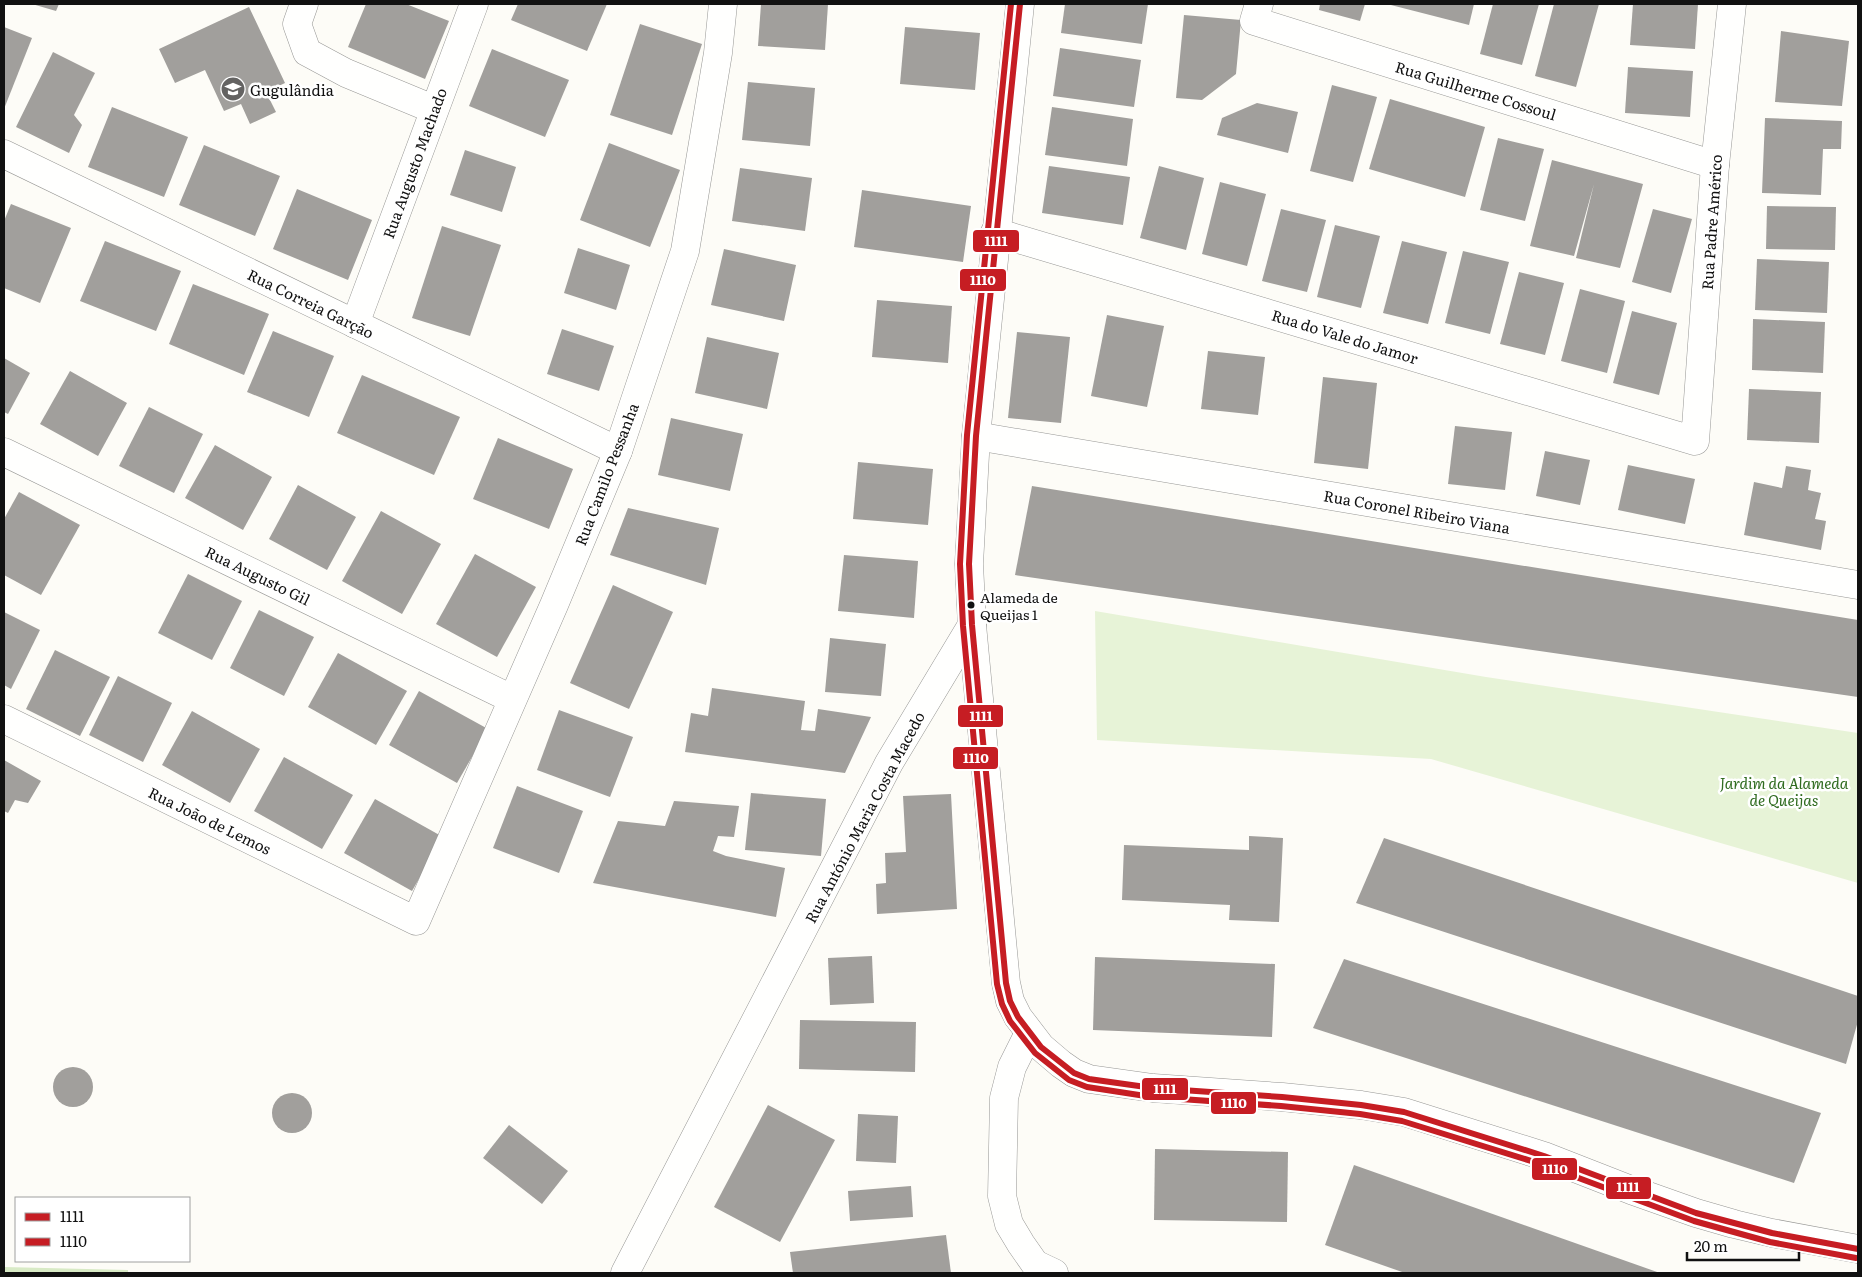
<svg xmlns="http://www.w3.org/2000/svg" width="1862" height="1277" font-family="Literata,serif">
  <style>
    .green { fill: #e7f3d7 }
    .forest { fill: #d8eac5 }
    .building { fill: #a19f9c }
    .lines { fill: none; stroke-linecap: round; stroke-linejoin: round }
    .minor-casing { stroke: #979795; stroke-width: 29 }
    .minor { stroke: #fffffe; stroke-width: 28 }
    .bus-1-casing { stroke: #fff; stroke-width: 10 }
    .bus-2-casing { stroke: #fff; stroke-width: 10 }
    .bus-1 { stroke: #c61d23; stroke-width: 6 }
    .bus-2 { stroke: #c61d23; stroke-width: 6 }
    .bus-dot { fill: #111; stroke: #fff; stroke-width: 2 }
    .labels { text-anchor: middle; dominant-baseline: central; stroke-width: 5; stroke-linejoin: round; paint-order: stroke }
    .bus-label { font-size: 14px; fill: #111; stroke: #fff; text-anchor: start }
    .poi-label { font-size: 15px; fill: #111; stroke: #fff; text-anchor: start }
    .street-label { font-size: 15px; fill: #111; stroke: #fff }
    .park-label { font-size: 15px; font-style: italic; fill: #2f6b1f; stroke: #fff }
    .line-badge { stroke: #fff; stroke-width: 2 }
    .badge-label { font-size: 14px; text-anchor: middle; font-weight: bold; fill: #fff }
  </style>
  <rect width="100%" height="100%" fill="#fdfcf7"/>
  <polygon class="green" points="1095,611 1486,677 1858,733 1858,883 1431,759 1097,740"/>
  <polygon class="forest" points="4,1267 128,1270 128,1273 4,1273"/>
  <g class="building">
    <polygon points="32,4 59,4 56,11"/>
    <polygon points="366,4 406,4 449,21 425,79 348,47"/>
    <polygon points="518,4 607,4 587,51 511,20"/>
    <polygon points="761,4 828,4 825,50 758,46"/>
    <polygon points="1065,4 1148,4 1142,44 1061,33"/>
    <polygon points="1320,4 1365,4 1360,21 1319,10"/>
    <polygon points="1387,4 1474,4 1469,25"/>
    <polygon points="1493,4 1539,4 1522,65 1480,54"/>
    <polygon points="1554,4 1599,4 1576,87 1535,76"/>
    <polygon points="1633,4 1698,4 1695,49 1630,45"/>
    <polygon points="249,7 285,83 266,92 276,112 250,124 241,104 224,111 205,70 175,83 159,49"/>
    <polygon points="1184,15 1241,20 1236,74 1202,100 1176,98"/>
    <polygon points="640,24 702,44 672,135 610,115"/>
    <polygon points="4,27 32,38 4,109"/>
    <polygon points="905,27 980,33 975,90 900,84"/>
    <polygon points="1781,31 1849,41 1842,106 1775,102"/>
    <polygon points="1060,48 1141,60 1134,107 1053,96"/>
    <polygon points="492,49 569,80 545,137 469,106"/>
    <polygon points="53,52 95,73 74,115 82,125 69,153 16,127"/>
    <polygon points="1628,67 1693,71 1690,117 1625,113"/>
    <polygon points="748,82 815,88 810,146 742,140"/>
    <polygon points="1332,85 1377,97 1353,182 1310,171"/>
    <polygon points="1390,99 1485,127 1465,197 1369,169"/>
    <polygon points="1257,103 1298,112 1288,153 1217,135 1222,118"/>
    <polygon points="112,107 188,137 164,197 88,167"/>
    <polygon points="1052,107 1133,119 1127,166 1045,155"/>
    <polygon points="1765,118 1842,121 1841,149 1823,149 1821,195 1762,193"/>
    <polygon points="1498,138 1544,149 1525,221 1480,210"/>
    <polygon points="609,143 680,170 650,247 580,220"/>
    <polygon points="204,145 280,176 255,236 179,205"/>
    <polygon points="465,150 516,167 502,212 450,195"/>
    <polygon points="1552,160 1643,184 1620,268 1576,258 1594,184 1574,256 1530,246"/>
    <polygon points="1049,166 1130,177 1123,225 1042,213"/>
    <polygon points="1159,166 1204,178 1186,250 1140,238"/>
    <polygon points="740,168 812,178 805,231 732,221"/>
    <polygon points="1220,182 1266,194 1247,266 1202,254"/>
    <polygon points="297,189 372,220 348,280 273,249"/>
    <polygon points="862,190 971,206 963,262 854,247"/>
    <polygon points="11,204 71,228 40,303 4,288 4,221"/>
    <polygon points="1767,206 1836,207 1835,250 1766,249"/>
    <polygon points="1281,209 1326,220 1307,292 1262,281"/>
    <polygon points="1653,209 1692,219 1671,293 1632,282"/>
    <polygon points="1335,225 1380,236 1361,308 1317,297"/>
    <polygon points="442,226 501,245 470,336 412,318"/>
    <polygon points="105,241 181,271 156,331 80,301"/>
    <polygon points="1402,241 1447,252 1428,324 1383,313"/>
    <polygon points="578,248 630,265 616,310 564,293"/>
    <polygon points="724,249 796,265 784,321 711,305"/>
    <polygon points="1463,251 1509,262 1490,334 1445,323"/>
    <polygon points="1757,259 1829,262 1827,313 1755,310"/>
    <polygon points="1519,272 1564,283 1545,355 1500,344"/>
    <polygon points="193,284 269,314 244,375 169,344"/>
    <polygon points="1580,289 1625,301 1607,373 1561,361"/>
    <polygon points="877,300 952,306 948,363 872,357"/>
    <polygon points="1632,311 1677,323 1659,395 1613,383"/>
    <polygon points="1107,315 1164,326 1147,407 1091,396"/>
    <polygon points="1753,319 1825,322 1823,373 1752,370"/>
    <polygon points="562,329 614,346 599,391 547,374"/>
    <polygon points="273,331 334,356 309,417 247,392"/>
    <polygon points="1017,332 1070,337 1061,423 1008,418"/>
    <polygon points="707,337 779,353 767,409 695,393"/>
    <polygon points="1208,351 1265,357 1258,415 1201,409"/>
    <polygon points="4,358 30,373 8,414 4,412"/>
    <polygon points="70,371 127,403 98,456 40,424"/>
    <polygon points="362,375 460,417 434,475 337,433"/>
    <polygon points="1323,377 1377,383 1368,469 1314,463"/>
    <polygon points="1749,389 1821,392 1819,443 1747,440"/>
    <polygon points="149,407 203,434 174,493 119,466"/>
    <polygon points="671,418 743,434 730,491 658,475"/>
    <polygon points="1455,426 1512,432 1505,490 1448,484"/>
    <polygon points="498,438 573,469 549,529 473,499"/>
    <polygon points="215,445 272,477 243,530 185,498"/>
    <polygon points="1545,451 1590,460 1580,505 1536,496"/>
    <polygon points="858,462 933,469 928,525 853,519"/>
    <polygon points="1628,465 1695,479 1685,524 1618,510"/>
    <polygon points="1786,466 1811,470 1808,490 1821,493 1815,519 1826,521 1821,550 1744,535 1754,482 1782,488"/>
    <polygon points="298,485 356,517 327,570 269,539"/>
    <polygon points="1032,486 1858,620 1858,697 1015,575"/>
    <polygon points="19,492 80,525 41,595 4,575 4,519"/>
    <polygon points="628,508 719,528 706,585 610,555"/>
    <polygon points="381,511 441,544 402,614 342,581"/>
    <polygon points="475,554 536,587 497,657 436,624"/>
    <polygon points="844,555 918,561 914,618 838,611"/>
    <polygon points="188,574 242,601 212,660 158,633"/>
    <polygon points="613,585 673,612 629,709 570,683"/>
    <polygon points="259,610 314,637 284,696 230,668"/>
    <polygon points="4,612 40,630 11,689 4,685"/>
    <polygon points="830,638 886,644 881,696 825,692"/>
    <polygon points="55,650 110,677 80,736 26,709"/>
    <polygon points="338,653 407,691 376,745 308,707"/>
    <polygon points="118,676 172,703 143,762 89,735"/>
    <polygon points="712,688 805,701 801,730 815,731 818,709 871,717 845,773 685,752 691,713 708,716"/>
    <polygon points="419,691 488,729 457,783 389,745"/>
    <polygon points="559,710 633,737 610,797 537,770"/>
    <polygon points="192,711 260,749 230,803 162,765"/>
    <polygon points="284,757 353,795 322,849 254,811"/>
    <polygon points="4,760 41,781 28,803 15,800 8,813 4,811"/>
    <polygon points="517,786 583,811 559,873 493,848"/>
    <polygon points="751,793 826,799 821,856 745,850"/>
    <polygon points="951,794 957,909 877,914 876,884 886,883 885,853 906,852 903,796"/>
    <polygon points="375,799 443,837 412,891 344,853"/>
    <polygon points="674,801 739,806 734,837 718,836 713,851 726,856 785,868 776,917 593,883 618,821 665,826"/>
    <polygon points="1249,836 1283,838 1279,922 1229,920 1230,905 1122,900 1124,845 1249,850"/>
    <polygon points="1384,838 1858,996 1858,1021 1846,1064 1356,903"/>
    <polygon points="872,956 874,1003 830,1005 828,958"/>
    <polygon points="1095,957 1275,964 1272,1037 1093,1030"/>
    <polygon points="1344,959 1821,1113 1794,1183 1313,1028"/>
    <polygon points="800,1020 916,1022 915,1072 799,1069"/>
    <circle cx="73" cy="1087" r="20"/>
    <circle cx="292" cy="1113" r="20"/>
    <polygon points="768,1105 835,1140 780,1242 714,1207"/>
    <polygon points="858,1114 898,1116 896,1163 856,1161"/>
    <polygon points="509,1125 568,1171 542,1204 483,1158"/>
    <polygon points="1155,1149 1288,1152 1287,1222 1154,1220"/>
    <polygon points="1354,1165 1660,1273 1405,1273 1325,1245"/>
    <polygon points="911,1186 913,1217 850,1221 848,1191"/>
    <polygon points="946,1235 951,1273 793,1273 790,1252"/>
  </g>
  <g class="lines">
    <defs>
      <g id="minor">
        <polyline points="304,4 297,24 307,52 346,73 433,109"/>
        <polyline points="1020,4 976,436 969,564 972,625 1006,983 1010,1001 1018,1017 1041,1047 1061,1064 1074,1073 1089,1079 1153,1088 1282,1097 1361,1105 1404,1112 1544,1156 1631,1190 1696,1213 1734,1224 1772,1233 1858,1249"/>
        <polyline points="1259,4 1254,21 1715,165"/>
        <polyline points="4,154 618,451"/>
        <polyline points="995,232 1695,441 1715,165 1732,4"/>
        <polyline points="355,324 474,4"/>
        <polyline points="976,436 1858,585"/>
        <polyline points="4,452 512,699"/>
        <polyline points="4,719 416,921 554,605 618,451 685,251 718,53 723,4"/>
        <polyline points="1029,1033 1012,1067 1004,1098 1002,1196 1009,1224 1021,1244 1035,1264 1054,1273"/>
        <polyline points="625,1273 889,763 972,625"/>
      </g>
    </defs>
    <use href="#minor" class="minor-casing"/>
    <use href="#minor" class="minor"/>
    <defs>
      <polyline id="bus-1" points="1020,4 976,436 969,564 972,625 1006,983 1010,1001 1018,1017 1041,1047 1074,1073 1089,1079 1153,1088 1282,1097 1361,1105 1404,1112 1544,1156 1696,1213 1772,1233 1858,1249"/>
      <polyline id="bus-2" points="1011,4 967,435 960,564 963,626 997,984 1002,1004 1010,1021 1035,1053 1069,1080 1087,1087 1152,1097 1281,1106 1360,1114 1402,1121 1541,1164 1694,1221 1770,1242 1856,1258"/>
    </defs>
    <use href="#bus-1" class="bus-1-casing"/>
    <use href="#bus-2" class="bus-2-casing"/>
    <use href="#bus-1" class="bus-1"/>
    <use href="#bus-2" class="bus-2"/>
  </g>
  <defs>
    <symbol id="school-disc" viewBox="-11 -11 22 22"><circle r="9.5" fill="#646362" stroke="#fff"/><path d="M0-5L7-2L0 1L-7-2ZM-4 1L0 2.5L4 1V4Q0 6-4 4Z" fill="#fff"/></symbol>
  </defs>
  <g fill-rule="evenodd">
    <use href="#school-disc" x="219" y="75" width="28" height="28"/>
  </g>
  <circle class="bus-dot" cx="971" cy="605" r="4.5"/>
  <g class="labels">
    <g class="bus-label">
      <text x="980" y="597">Alameda de<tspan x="980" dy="17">Queijas 1</tspan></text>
    </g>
    <g class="poi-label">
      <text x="250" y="89">Gugulândia</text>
    </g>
    <g class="street-label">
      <text transform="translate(1476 90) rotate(17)">Rua Guilherme Cossoul</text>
      <text transform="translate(414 163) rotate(-70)">Rua Augusto Machado</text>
      <text transform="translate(1711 222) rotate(-86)">Rua Padre Américo</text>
      <text transform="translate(311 303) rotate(26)">Rua Correia Garção</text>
      <text transform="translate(1345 336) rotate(17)">Rua do Vale do Jamor</text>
      <text transform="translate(606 474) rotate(-69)">Rua Camilo Pessanha</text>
      <text transform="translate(1417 511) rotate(10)">Rua Coronel Ribeiro Viana</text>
      <text transform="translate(258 575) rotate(26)">Rua Augusto Gil</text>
      <text transform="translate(864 817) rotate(-62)">Rua António Maria Costa Macedo</text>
      <text transform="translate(210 820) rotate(26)">Rua João de Lemos</text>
    </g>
    <g class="park-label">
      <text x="1784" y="782">Jardim da Alameda<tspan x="1784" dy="17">de Queijas</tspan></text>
    </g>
  </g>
  <g class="line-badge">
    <rect x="972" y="229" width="48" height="24" rx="5" fill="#c61d23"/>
    <rect x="959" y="268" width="48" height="24" rx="5" fill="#c61d23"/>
    <rect x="957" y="704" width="47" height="24" rx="5" fill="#c61d23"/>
    <rect x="952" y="746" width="47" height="24" rx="5" fill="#c61d23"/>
    <rect x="1141" y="1077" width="48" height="24" rx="5" fill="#c61d23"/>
    <rect x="1210" y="1091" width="47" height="24" rx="5" fill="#c61d23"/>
    <rect x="1531" y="1157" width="47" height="24" rx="5" fill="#c61d23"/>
    <rect x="1605" y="1176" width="47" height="24" rx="5" fill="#c61d23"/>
  </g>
  <g class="badge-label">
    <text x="996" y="246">1111</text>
    <text x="983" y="285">1110</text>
    <text x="981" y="721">1111</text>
    <text x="976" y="763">1110</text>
    <text x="1165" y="1094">1111</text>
    <text x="1234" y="1108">1110</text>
    <text x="1555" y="1174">1110</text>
    <text x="1628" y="1192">1111</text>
  </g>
  <rect width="1862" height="1277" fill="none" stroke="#111111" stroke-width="10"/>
  <rect x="15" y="1197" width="175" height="65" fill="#ffffff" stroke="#a0a0a0"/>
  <rect x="25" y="1213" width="25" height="8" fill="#c61d23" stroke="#a0a0a0"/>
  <text x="60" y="1222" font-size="15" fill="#111111">1111</text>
  <rect x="25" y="1238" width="25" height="8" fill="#c61d23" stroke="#a0a0a0"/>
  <text x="60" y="1247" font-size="15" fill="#111111">1110</text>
  <path d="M1687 1252v8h112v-8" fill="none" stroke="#111111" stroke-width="2.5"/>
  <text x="1694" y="1252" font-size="15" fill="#111111" stroke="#ffffff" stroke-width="4" paint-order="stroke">20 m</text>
</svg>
